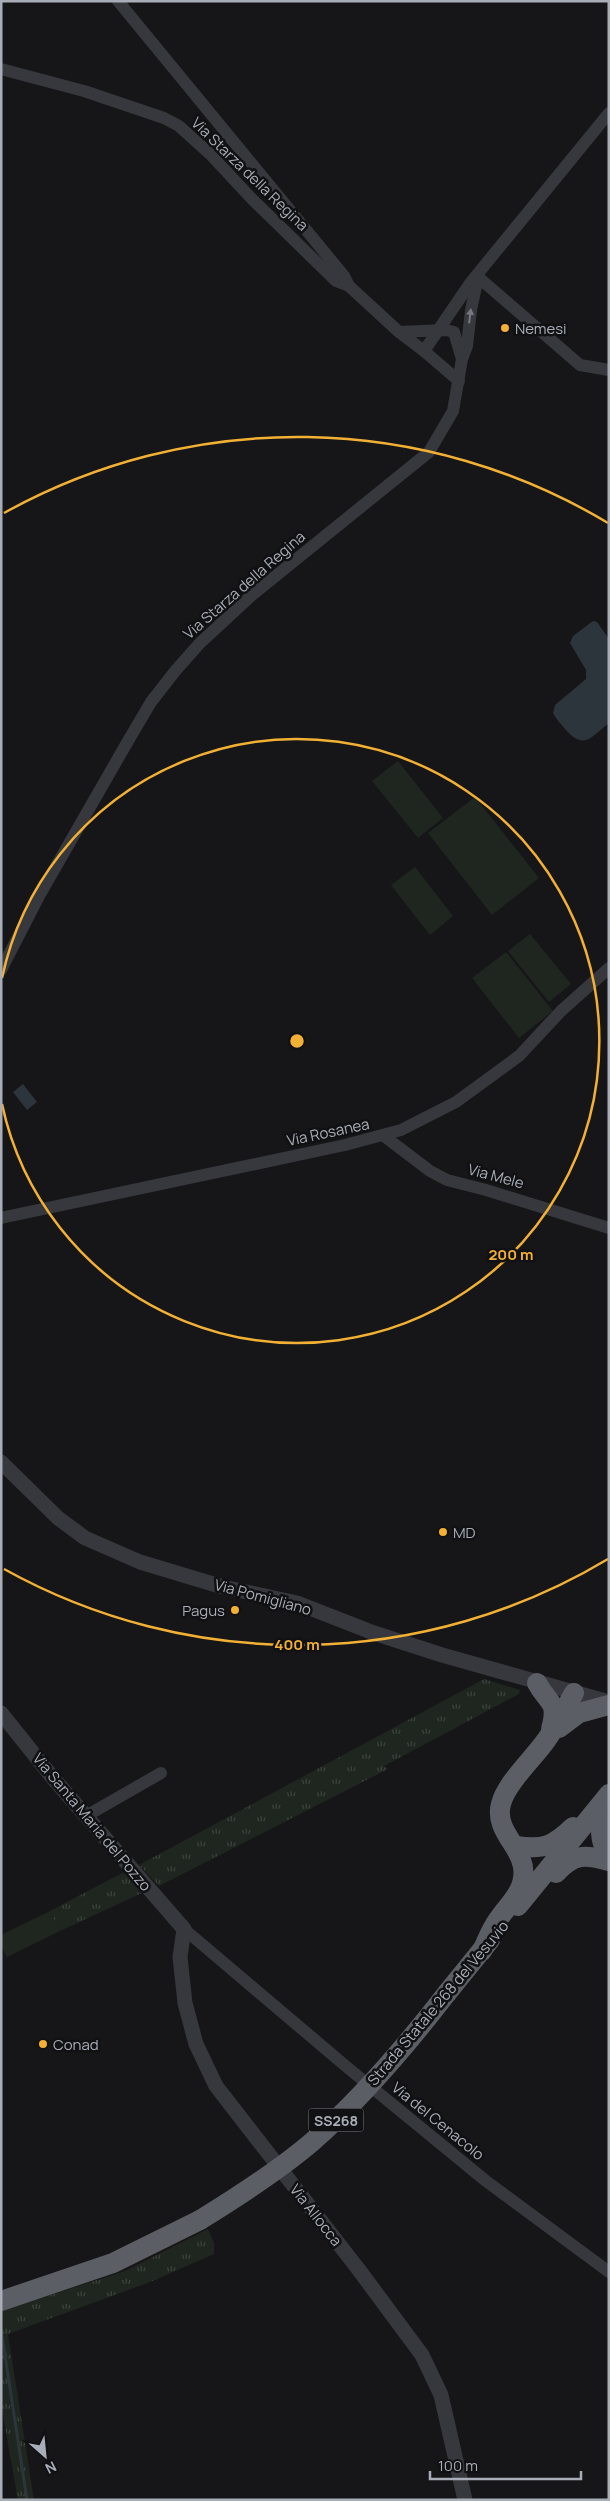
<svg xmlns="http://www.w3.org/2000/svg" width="610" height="2501" font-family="Manrope,sans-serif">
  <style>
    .grass { fill: url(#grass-tufts) }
    .garden { fill: #1e261f }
    .water { fill: #2c353c }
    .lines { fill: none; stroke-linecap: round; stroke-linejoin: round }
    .stream { stroke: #2c353c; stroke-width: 3 }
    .minor { stroke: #37383d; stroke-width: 12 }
    .tertiary { stroke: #37383d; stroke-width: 15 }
    .trunk { stroke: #5b5e65; stroke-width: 20 }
    .trunk-bridge { stroke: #5b5e65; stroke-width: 20 }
    .oneway { fill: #757881 }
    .ring { fill: none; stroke: #f2b134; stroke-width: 2.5 }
    .poi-dot { fill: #f2b134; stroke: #111113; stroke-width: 2 }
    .labels { text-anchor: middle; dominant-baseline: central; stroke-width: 5; stroke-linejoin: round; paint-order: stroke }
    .shield { fill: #111113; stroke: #7b7e86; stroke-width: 1 }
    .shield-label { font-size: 14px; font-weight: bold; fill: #a8adb8 }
    .street-label { font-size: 15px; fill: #a8adb8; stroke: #111113 }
    .poi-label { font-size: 15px; fill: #a8adb8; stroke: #111113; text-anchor: start }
    .centre { fill: #f2b134; stroke: #111113; stroke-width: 2.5 }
    .ring-label { font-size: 15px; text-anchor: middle; font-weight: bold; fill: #f2b134; stroke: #111113; stroke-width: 5; stroke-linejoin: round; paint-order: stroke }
  </style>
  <defs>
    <pattern id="grass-tufts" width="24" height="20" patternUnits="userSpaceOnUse" patternTransform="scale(1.25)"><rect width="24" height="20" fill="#1e261f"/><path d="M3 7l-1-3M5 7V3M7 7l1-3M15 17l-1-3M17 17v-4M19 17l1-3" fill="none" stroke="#3c433d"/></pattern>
  </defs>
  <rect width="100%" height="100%" fill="#161618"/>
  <g class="grass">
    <polygon points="484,1679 520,1690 519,1694 384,1766 388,1769 159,1886 139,1865"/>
    <polygon points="126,1871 144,1892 60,1931 50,1911"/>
    <polygon points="208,2229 214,2243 214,2254 150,2282 8,2334 34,2500 18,2500 1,2404 1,2299 4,2310 125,2271"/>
  </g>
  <g class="garden">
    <polygon points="398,761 443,818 418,838 372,781"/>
    <polygon points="475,797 539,878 492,915 428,833"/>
    <polygon points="415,867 453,916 430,935 391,885"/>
    <polygon points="530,934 571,984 549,1002 508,951"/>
    <polygon points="506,952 553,1011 519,1038 472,978"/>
    <polygon points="50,1911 60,1931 7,1957 1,1946 1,1935"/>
  </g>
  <g class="water">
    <path d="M593,621l4,1 12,17v84c-18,14 -25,28 -44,6 -4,-5 -9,-10 -12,-16l2,-8 31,-26v-9l-16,-27 3,-7z"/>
    <polygon points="23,1084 37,1102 27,1110 13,1092"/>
  </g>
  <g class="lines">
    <polyline class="stream" points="1,2329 27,2500"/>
    <g class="minor">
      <polyline points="118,1 344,276 349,286 399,332 424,351"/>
      <polyline points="1,69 84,91 164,118 179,126 210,154 251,198 336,281 349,286"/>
      <polyline points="478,277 580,365 609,370"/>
      <polyline points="399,332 446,330 454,332 462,359"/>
      <polyline points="459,381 424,351 471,282 609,113"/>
      <polyline points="1,970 39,896 128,741 151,702 176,670 200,643 252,595 429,452 453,411 462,359 467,346 471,310 478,277"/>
      <polyline points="384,1136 430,1171 447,1180 486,1190 609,1228"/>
      <polyline points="1,1218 345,1145 401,1130 456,1102 519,1056 561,1011 609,968"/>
      <polyline points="86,1816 161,1773"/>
      <polyline points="184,1929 348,2068 486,2181 609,2272"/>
    </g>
    <g class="tertiary">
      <polyline points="1,1462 58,1518 85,1538 140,1562 223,1587 297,1603 374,1633 442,1655 609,1702"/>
      <polyline points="1,1713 53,1778 184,1929 180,1957 185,2003 196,2044 216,2086 359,2270 422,2355 441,2395 465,2500"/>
    </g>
    <g class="trunk">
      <path d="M537,1683c11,21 22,17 14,46"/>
      <polyline points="559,1728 579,1713 609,1705"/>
      <path d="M609,1811c-12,16 -9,30 0,47"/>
      <path d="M516,1846c28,4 37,0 57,-19"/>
      <path d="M556,1873c18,-19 28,-19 53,-12"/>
      <polyline points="518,1906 609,1794"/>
      <path d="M482,1951c4,-8 7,-17 12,-25 8,-15 27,-30 29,-48 5,-29 -30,-45 -22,-74 5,-21 33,-46 46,-65 10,-14 18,-30 27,-46"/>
      <polyline points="447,1993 490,1940"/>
      <polyline points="1,2301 113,2263 200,2220"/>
    </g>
    <path class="trunk-bridge" d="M200,2220c39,-24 78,-49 112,-78 51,-45 94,-96 135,-149"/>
  </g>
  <defs><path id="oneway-solid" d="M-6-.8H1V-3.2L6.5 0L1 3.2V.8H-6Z" transform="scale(1.25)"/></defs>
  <use class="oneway" href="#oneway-solid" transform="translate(470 316) rotate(-83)"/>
  <g class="ring">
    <path d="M2 978A302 302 0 1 1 2 1104"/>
    <path d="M608 1559A604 604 0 0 1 4 1569M4 513A604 604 0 0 1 608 523"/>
  </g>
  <g class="poi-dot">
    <circle cx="505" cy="328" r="5"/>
    <circle cx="443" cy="1532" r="5"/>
    <circle cx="235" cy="1610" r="5"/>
    <circle cx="43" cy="2044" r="5"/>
  </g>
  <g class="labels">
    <rect class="shield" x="308.5" y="2108.5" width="55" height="23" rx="4"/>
    <g class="shield-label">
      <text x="336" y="2120">SS268</text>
    </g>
    <g class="street-label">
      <text transform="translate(250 174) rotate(44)">Via Starza della Regina</text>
      <text transform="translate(244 585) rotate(-41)">Via Starza della Regina</text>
      <text transform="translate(328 1132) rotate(-12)">Via Rosanea</text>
      <text transform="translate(496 1176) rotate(15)">Via Mele</text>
      <text transform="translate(263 1597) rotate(15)">Via Pomigliano</text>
      <text transform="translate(92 1822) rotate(50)">Via Santa Maria del Pozzo</text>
      <text transform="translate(438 2003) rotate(-50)">Strada Statale 268 del Vesuvio</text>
      <text transform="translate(438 2121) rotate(39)">Via del Cenacolo</text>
      <text transform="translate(316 2215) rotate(52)">Via Allocca</text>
    </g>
    <g class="poi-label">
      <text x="515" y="328">Nemesi</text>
      <text x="453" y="1532">MD</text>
      <text x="225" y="1610" text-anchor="end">Pagus</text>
      <text x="53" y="2044">Conad</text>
    </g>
  </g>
  <circle cx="297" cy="1041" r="8" class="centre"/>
  <g class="ring-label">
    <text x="511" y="1260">200 m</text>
    <text x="297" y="1650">400 m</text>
  </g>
  <rect width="610" height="2501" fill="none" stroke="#a8adb8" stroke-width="5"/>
  <g transform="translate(45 2456) rotate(153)" stroke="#111113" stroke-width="4" paint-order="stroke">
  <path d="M0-4L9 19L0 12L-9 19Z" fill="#a8adb8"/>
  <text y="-8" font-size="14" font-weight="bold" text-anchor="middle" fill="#a8adb8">N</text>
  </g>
  <path d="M430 2471v8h151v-8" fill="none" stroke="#a8adb8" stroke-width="2.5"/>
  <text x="438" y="2471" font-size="15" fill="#a8adb8" stroke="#111113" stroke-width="4" paint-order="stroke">100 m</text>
</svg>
